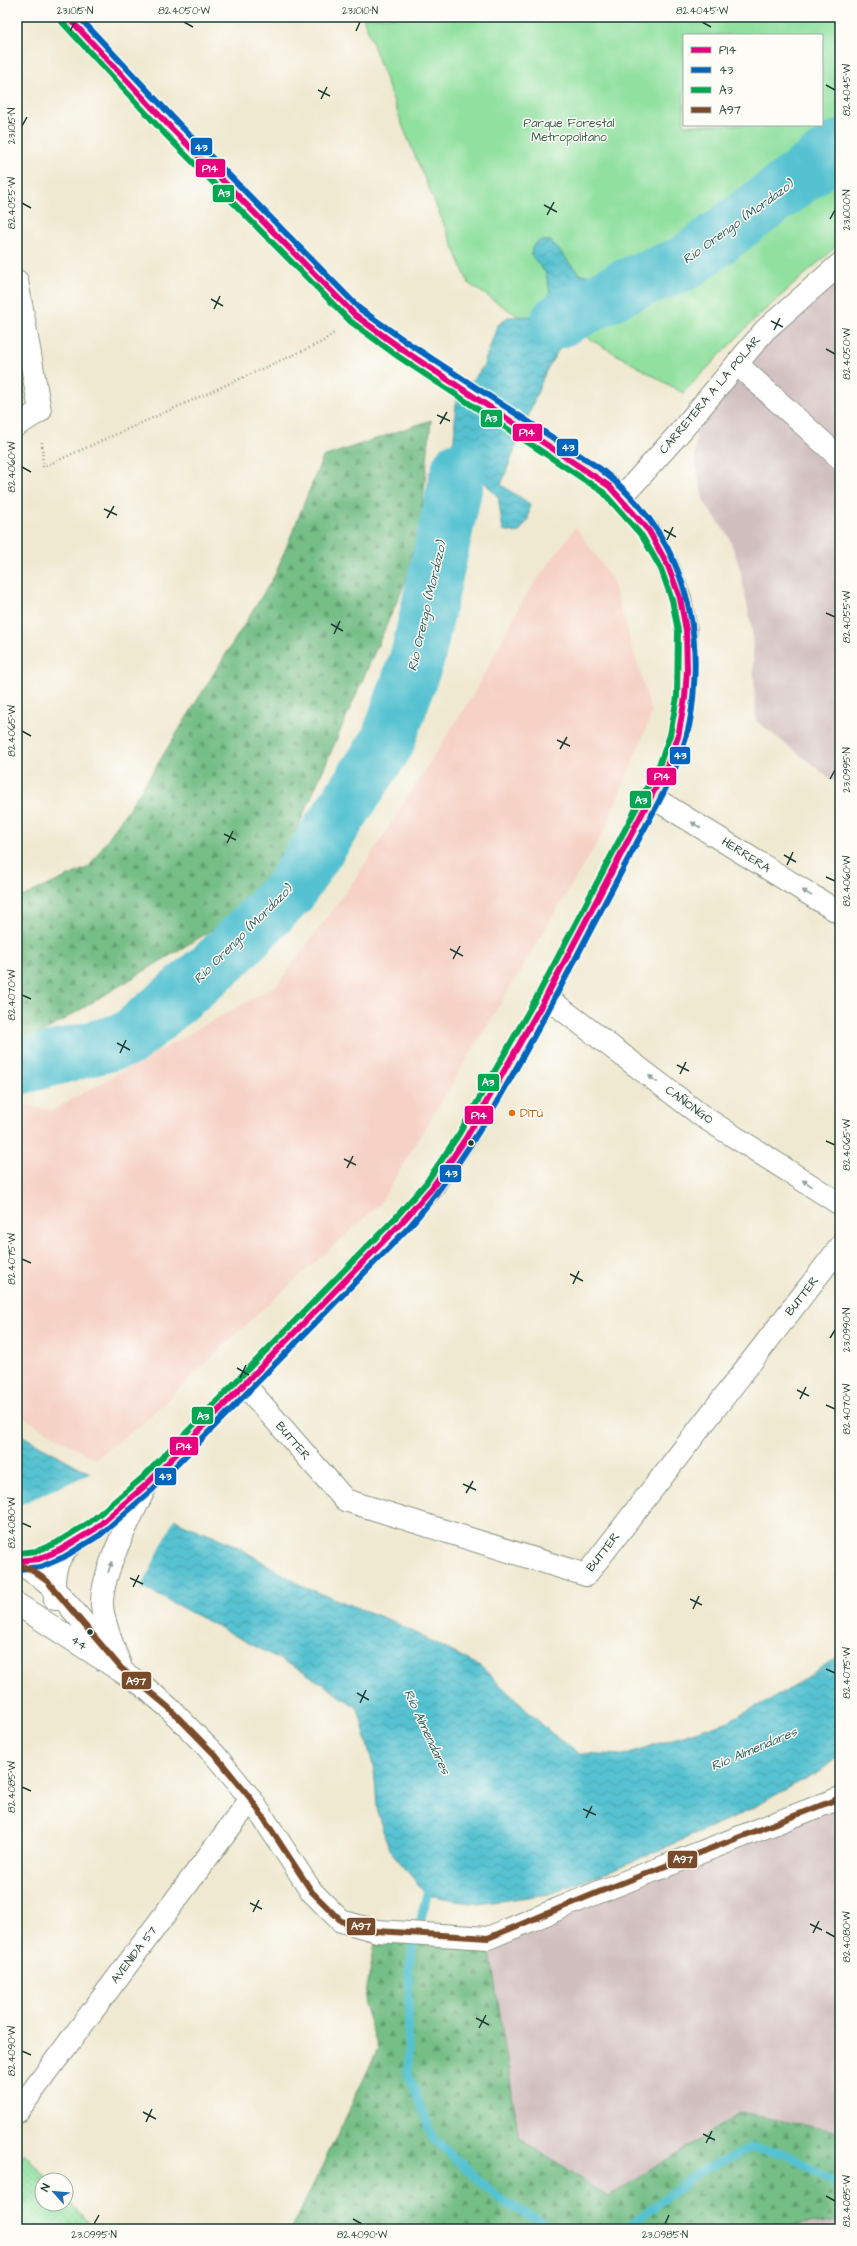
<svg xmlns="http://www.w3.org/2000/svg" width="857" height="2246" font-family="'Architects Daughter',sans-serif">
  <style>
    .built { fill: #f6d1c5 }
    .industrial { fill: #d1bfbf }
    .grass { fill: url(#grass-dots); stroke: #588e6a }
    .forest { fill: url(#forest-firs); stroke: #4a7e5d }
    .park { fill: #90e09f; stroke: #588e6a; fill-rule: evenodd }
    .water { fill: url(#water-waves); stroke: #3b8082 }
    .pier { fill: #f0e9d1 }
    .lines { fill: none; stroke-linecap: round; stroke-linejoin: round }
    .stream { stroke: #57c2d1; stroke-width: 9 }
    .river { stroke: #57c2d1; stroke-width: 55 }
    .minor-casing { stroke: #889382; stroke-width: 24 }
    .major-casing { stroke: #889382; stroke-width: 24 }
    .path { stroke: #889382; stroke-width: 2.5; stroke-dasharray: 1 3; stroke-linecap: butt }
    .minor { stroke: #fff; stroke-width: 22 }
    .major { stroke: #f9be6d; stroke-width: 22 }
    .bus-1-casing { stroke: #fdfcf7; stroke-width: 9 }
    .bus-2-casing { stroke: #fdfcf7; stroke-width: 9 }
    .bus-3-casing { stroke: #fdfcf7; stroke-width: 9 }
    .bus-4-casing { stroke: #fdfcf7; stroke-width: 9 }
    .bus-1 { stroke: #e5007d; stroke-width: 6 }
    .bus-2 { stroke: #0065bd; stroke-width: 6 }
    .bus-3 { stroke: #00a651; stroke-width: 6 }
    .bus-4 { stroke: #7a4b2a; stroke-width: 6 }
    .oneway { fill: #8f9e9a }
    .ticks { fill: none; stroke: #1f3d34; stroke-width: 1.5 }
    .food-dot { fill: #e8710a; stroke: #fdfcf7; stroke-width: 1.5 }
    .bus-dot { fill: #1f3d34; stroke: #fdfcf7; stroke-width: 1.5 }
    .labels { text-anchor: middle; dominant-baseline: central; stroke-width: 3; stroke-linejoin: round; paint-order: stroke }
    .park-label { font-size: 12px; fill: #365e49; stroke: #fdfcf7 }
    .street-label { font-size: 12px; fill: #1f3d34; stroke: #fdfcf7 }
    .food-label { font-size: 12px; fill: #c56008; stroke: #fdfcf7; text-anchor: start }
    .water-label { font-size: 13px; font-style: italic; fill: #2d5e5b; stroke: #fdfcf7 }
    .line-badge { stroke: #fdfcf7; stroke-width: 1.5 }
    .badge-label { font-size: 11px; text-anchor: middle; font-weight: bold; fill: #fff }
    .neatline { fill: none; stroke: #1f3d34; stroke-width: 1.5 }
    .ticks-label { font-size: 10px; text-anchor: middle; fill: #1f3d34 }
  </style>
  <defs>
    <pattern id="grass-dots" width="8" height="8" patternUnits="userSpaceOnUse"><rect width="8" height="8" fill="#90e09f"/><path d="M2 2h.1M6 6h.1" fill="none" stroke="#7cc18a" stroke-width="1.8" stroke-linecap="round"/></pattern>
    <pattern id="forest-firs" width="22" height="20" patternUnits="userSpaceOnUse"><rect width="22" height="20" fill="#74be86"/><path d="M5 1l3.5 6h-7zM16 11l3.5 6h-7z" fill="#5f9c6e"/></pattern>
    <pattern id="water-waves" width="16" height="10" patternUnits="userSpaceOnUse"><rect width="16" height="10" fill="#57c2d1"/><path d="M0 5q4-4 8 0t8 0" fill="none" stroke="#479faa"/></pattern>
  </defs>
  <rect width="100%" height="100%" fill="#fdfcf7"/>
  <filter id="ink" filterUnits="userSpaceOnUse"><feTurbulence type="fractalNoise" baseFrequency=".025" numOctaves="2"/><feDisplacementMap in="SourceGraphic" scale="8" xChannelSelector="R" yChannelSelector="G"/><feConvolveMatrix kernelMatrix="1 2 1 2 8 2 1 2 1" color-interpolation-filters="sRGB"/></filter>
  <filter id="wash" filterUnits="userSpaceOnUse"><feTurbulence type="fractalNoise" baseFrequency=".012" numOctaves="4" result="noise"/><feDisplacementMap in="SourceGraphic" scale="16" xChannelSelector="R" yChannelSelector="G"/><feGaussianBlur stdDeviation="0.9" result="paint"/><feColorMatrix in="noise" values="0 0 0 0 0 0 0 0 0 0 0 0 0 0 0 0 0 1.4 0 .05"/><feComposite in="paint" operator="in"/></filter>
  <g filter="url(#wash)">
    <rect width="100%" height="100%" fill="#f0e9d1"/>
    <polygon class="built" points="576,527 612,579 652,713 606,828 379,1205 253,1318 142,1424 95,1459 17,1414 17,1104 53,1110 278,984 358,875 474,693 527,593"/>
    <g class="industrial">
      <polygon points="840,264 840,786 756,721 752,630 740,569 729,537 704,502 695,460 697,412"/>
      <polygon points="840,1798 840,2132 740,2113 608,2197 519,2138 488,1938"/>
      <polygon points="840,2218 840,2229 769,2229 794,2223"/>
    </g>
    <polygon class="grass" points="24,2153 49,2180 42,2180 42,2204 66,2204 66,2198 95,2229 17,2229 17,2164"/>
    <g class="forest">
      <polygon points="431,420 418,553 268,896 17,1048 17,899 89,867 149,778 275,575 323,457"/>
      <polygon points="377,1931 488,1938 519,2138 608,2197 740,2113 840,2132 840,2220 770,2229 292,2229 378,2049 364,2005"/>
    </g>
    <path class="park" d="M363,17h477v226l-86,77 -71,73 -109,-63 17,-16 12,-36 -24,-4 -28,-33 -20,14 15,18 4,19 -5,18 -9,6 -15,2 -52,-34 -66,-157zM684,35h138v90h-138z"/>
    <g class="water">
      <path d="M539,241h12l28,33 24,4 23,8 -35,28 -30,32 -16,27 -44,112 29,19 -2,16 -10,13 -15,-3 -5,-33 -15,-16 -8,1 -1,15c-20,16 -16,22 -13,46h-20l-18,-4 6,-66 19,-23 6,-10 2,-39 27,-34 14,-41 11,-9 28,-1 9,-6 5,-18 -4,-19 -15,-18 2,-9z"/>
      <polygon points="17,1433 185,1525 233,1544 304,1587 392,1621 480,1666 550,1732 579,1753 623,1755 726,1722 783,1693 840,1655 840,1755 824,1768 740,1815 608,1872 549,1894 479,1904 427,1895 389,1849 378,1815 374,1770 358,1708 304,1672 17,1521"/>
    </g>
    <polygon class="pier" points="94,1472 175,1517 141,1588 17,1524 17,1506"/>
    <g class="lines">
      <g class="stream">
        <polyline points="430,1883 409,1967 408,2073 433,2138 500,2200 556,2229"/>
        <polyline points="612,2229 628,2226 705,2169 750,2148 787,2154 833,2182 840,2181"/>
      </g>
      <g class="river">
        <polyline points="558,321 626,286 685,263 840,147"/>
        <polyline points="17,1068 128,1039 221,960 289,892 387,743 418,655 459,469"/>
      </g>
    </g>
  </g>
  <g filter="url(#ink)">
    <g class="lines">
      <defs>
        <g id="minor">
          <polyline points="17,281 40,411 17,425"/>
          <polyline points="737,364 840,458"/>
          <polyline points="620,499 681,431 765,330 840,264"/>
          <polyline points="652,797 840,913"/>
          <polyline points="546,997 702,1116 840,1204"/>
          <polyline points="244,1384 345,1500 586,1575 840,1247"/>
          <path d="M17,1564c34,12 70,64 94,92"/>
          <path d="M55,1599c-3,-23 0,-43 19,-57"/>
          <polyline points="17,1604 141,1684 168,1707 215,1755 251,1799 312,1892 341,1921 377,1931 488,1938 599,1892 840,1798"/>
          <path d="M121,1668c-6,-18 -18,-44 -19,-63 -1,-33 30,-90 45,-121"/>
          <polyline points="17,2112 251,1799"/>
        </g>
        <polyline id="major" points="17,1561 39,1559 60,1550 95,1529 147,1484 403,1221 432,1188 466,1138 546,997 652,797 667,766 678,737 685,698 687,670 686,630 680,598 668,566 649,531 609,486 595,475 403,350 355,315 172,129 68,17"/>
      </defs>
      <use href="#minor" class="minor-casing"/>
      <use href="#major" class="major-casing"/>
      <polyline class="path" points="42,442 43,467 322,342 335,332"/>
      <use href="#minor" class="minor"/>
      <use href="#major" class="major"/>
      <defs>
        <polyline id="bus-1" points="17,1561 39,1559 60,1550 95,1529 147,1484 403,1221 432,1188 466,1138 546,997 667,766 678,737 685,698 687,670 686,630 680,598 668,566 649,531 609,486 403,350 355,315 172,129 68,17"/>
        <path id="bus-2" d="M18,1569l23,-2 23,-10 36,-22 52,-45 257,-263c68,-78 118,-178 167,-269 21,-41 43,-82 65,-123 16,-30 34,-61 44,-94 6,-18 8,-38 9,-56 6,-87 -25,-163 -95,-217l-191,-125 -48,-34 -182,-186 -99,-106"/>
        <polyline id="bus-3" points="17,1553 37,1551 56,1543 90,1522 142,1478 397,1216 426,1183 459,1134 539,993 660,763 670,735 677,697 678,631 672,600 661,569 642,536 603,492 399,357 350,321 166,135 62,22"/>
        <polyline id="bus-4" points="17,1564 30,1569 47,1581 121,1668 168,1707 215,1755 251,1799 312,1892 341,1921 377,1931 488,1938 599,1892 840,1798"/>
      </defs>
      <use href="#bus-1" class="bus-1-casing"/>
      <use href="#bus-2" class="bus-2-casing"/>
      <use href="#bus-3" class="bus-3-casing"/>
      <use href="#bus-4" class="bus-4-casing"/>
      <use href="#bus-1" class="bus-1"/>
      <use href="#bus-2" class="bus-2"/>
      <use href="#bus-3" class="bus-3"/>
      <use href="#bus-4" class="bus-4"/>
    </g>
    <defs><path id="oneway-solid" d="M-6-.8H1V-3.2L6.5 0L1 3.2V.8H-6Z"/></defs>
    <g class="oneway">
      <use href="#oneway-solid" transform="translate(696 825) rotate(-148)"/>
      <use href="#oneway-solid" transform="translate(807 893) rotate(-148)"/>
      <use href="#oneway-solid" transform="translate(653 1079) rotate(-143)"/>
      <use href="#oneway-solid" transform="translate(807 1183) rotate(-147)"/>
      <use href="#oneway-solid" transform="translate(110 1567) rotate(-71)"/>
    </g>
  </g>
  <path class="ticks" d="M184,22l9,5M702,22l9,5M70,31l5,-9M356,31l4,-9M826,85l9,5M318,90l12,6M321,99l6,-12M22,126l5,-9M22,203l9,5M544,205l13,7M547,215l7,-13M830,219l5,-9M211,299l12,7M214,309l6,-13M771,321l12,6M774,330l6,-12M826,349l9,5M437,415l13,6M440,424l7,-12M22,467l9,5M104,509l13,6M107,518l7,-12M664,530l12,7M667,540l6,-13M826,613l9,4M331,624l12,7M334,634l6,-13M22,731l9,5M557,740l13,6M560,749l7,-12M830,779l5,-9M224,834l12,6M227,843l6,-12M784,855l12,7M787,865l6,-13M826,877l9,4M450,949l13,7M453,959l7,-13M22,995l9,4M117,1043l13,7M120,1053l6,-13M677,1065l12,6M680,1074l6,-12M826,1141l9,4M344,1159l12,6M347,1168l6,-12M22,1259l9,4M570,1274l13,7M573,1284l6,-13M830,1338l5,-8M237,1368l12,7M240,1378l6,-13M797,1390l12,6M800,1399l6,-12M826,1405l9,4M463,1484l13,6M466,1493l7,-12M22,1523l9,4M130,1578l13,6M133,1587l6,-12M690,1599l12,6M693,1609l6,-13M826,1669l9,4M357,1693l12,7M360,1703l6,-13M22,1787l9,4M583,1809l13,6M586,1818l6,-12M250,1903l12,6M253,1912l6,-12M810,1924l12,6M826,1932l9,5M813,1933l6,-12M476,2018l13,7M479,2028l7,-13M22,2051l9,4M143,2112l13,7M146,2122l6,-13M703,2134l12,6M706,2143l6,-12M826,2196l9,5M353,2219l9,5M94,2224l5,-9M665,2224l4,-9"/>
  <circle class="food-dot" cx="512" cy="1113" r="4"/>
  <g class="bus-dot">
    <circle cx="471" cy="1143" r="3.5"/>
    <circle cx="90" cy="1632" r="3.5"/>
  </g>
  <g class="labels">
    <g class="park-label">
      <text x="569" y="123">Parque Forestal<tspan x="569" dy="14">Metropolitano</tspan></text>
    </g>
    <g class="street-label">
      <text transform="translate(710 395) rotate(-50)">CARRETERA A LA POLAR</text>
      <text transform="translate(746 855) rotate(32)">HERRERA</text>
      <text transform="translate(689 1105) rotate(36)">CAÑONGO</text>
      <text transform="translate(802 1296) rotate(-52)">BUTTER</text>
      <text transform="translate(293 1441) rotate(49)">BUTTER</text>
      <text transform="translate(603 1552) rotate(-52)">BUTTER</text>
      <text transform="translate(79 1643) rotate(33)">44</text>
      <text transform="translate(134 1955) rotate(-53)">AVENIDA 57</text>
    </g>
    <g class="food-label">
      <text x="520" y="1113">DiTú</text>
    </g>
    <g class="water-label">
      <text transform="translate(738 222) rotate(-36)">Río Orengo (Mordazo)</text>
      <text transform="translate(427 606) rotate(-77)">Río Orengo (Mordazo)</text>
      <text transform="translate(243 934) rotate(-45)">Río Orengo (Mordazo)</text>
      <text transform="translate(427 1732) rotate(65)">Río Almendares</text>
      <text transform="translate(754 1749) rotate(-23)">Río Almendares</text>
    </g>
  </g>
  <g class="line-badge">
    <rect x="190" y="137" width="23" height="19" rx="4" fill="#0065bd"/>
    <rect x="195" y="158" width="31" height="20" rx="4" fill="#e5007d"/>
    <rect x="212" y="184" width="23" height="19" rx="4" fill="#00a651"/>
    <rect x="480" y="409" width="23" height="19" rx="4" fill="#00a651"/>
    <rect x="512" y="423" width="31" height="19" rx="4" fill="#e5007d"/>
    <rect x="556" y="438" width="23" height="19" rx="4" fill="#0065bd"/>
    <rect x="669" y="746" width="22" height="19" rx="4" fill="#0065bd"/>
    <rect x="646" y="767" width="31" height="19" rx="4" fill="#e5007d"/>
    <rect x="629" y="790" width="23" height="19" rx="4" fill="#00a651"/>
    <rect x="477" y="1073" width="23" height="19" rx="4" fill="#00a651"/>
    <rect x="464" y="1105" width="30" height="20" rx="4" fill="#e5007d"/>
    <rect x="439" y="1164" width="23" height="19" rx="4" fill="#0065bd"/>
    <rect x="191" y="1406" width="23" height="19" rx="4" fill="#00a651"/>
    <rect x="169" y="1436" width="30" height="20" rx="4" fill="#e5007d"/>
    <rect x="154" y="1467" width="23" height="19" rx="4" fill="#0065bd"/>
    <rect x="121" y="1671" width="31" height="19" rx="4" fill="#7a4b2a"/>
    <rect x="667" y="1850" width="31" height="19" rx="4" fill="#7a4b2a"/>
    <rect x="346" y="1917" width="30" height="19" rx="4" fill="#7a4b2a"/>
  </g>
  <g class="badge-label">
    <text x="201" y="151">43</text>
    <text x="210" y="172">P14</text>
    <text x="224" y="197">A3</text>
    <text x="491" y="422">A3</text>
    <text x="527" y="436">P14</text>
    <text x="568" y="451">43</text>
    <text x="680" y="759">43</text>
    <text x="662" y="780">P14</text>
    <text x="641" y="804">A3</text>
    <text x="488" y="1086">A3</text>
    <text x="479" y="1119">P14</text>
    <text x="451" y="1177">43</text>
    <text x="203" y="1420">A3</text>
    <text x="184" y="1450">P14</text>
    <text x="165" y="1480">43</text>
    <text x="136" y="1685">A97</text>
    <text x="683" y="1863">A97</text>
    <text x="361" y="1930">A97</text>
  </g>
  <rect width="857" height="2246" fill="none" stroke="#fdfcf7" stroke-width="44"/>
  <rect x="683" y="34" width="140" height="92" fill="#fdfcf7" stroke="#a4b0a9"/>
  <rect x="691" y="47" width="20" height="6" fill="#e5007d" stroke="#a4b0a9"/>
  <text x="719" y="54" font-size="12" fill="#1f3d34">P14</text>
  <rect x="691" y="67" width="20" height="6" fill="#0065bd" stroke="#a4b0a9"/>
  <text x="719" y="74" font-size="12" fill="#1f3d34">43</text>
  <rect x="691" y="87" width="20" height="6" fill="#00a651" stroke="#a4b0a9"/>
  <text x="719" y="94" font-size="12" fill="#1f3d34">A3</text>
  <rect x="691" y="107" width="20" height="6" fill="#7a4b2a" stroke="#a4b0a9"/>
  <text x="719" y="114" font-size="12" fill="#1f3d34">A97</text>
  <g transform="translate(54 2192) rotate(297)"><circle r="19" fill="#fdfcf7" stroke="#a4b0a9"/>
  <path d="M0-3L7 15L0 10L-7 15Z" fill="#1f6fb2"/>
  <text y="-6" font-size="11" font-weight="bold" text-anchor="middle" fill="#1f3d34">N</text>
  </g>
  <rect x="22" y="22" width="813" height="2202" class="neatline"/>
  <g class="ticks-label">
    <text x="75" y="14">23.1015°N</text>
    <text x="184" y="14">82.4050°W</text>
    <text x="360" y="14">23.1010°N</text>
    <text x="702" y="14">82.4045°W</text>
    <text transform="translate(846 90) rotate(-90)" y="4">82.4045°W</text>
    <text transform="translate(11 126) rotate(-90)" y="4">23.1015°N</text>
    <text transform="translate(11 203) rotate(-90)" y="4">82.4055°W</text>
    <text transform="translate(846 210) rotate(-90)" y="4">23.1000°N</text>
    <text transform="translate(846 354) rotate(-90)" y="4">82.4050°W</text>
    <text transform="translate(11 467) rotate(-90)" y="4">82.4060°W</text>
    <text transform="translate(846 617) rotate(-90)" y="4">82.4055°W</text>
    <text transform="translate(11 731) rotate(-90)" y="4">82.4065°W</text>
    <text transform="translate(846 770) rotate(-90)" y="4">23.0995°N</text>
    <text transform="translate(846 881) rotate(-90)" y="4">82.4060°W</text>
    <text transform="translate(11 995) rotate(-90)" y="4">82.4070°W</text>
    <text transform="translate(846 1145) rotate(-90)" y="4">82.4065°W</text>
    <text transform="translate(11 1259) rotate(-90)" y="4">82.4075°W</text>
    <text transform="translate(846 1330) rotate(-90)" y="4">23.0990°N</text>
    <text transform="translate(846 1409) rotate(-90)" y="4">82.4070°W</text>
    <text transform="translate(11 1523) rotate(-90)" y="4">82.4080°W</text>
    <text transform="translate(846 1673) rotate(-90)" y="4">82.4075°W</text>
    <text transform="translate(11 1787) rotate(-90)" y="4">82.4085°W</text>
    <text transform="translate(846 1937) rotate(-90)" y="4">82.4080°W</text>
    <text transform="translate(11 2051) rotate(-90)" y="4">82.4090°W</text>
    <text transform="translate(846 2201) rotate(-90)" y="4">82.4085°W</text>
    <text x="94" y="2238">23.0995°N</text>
    <text x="362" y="2238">82.4090°W</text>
    <text x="665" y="2238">23.0985°N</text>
  </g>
</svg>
